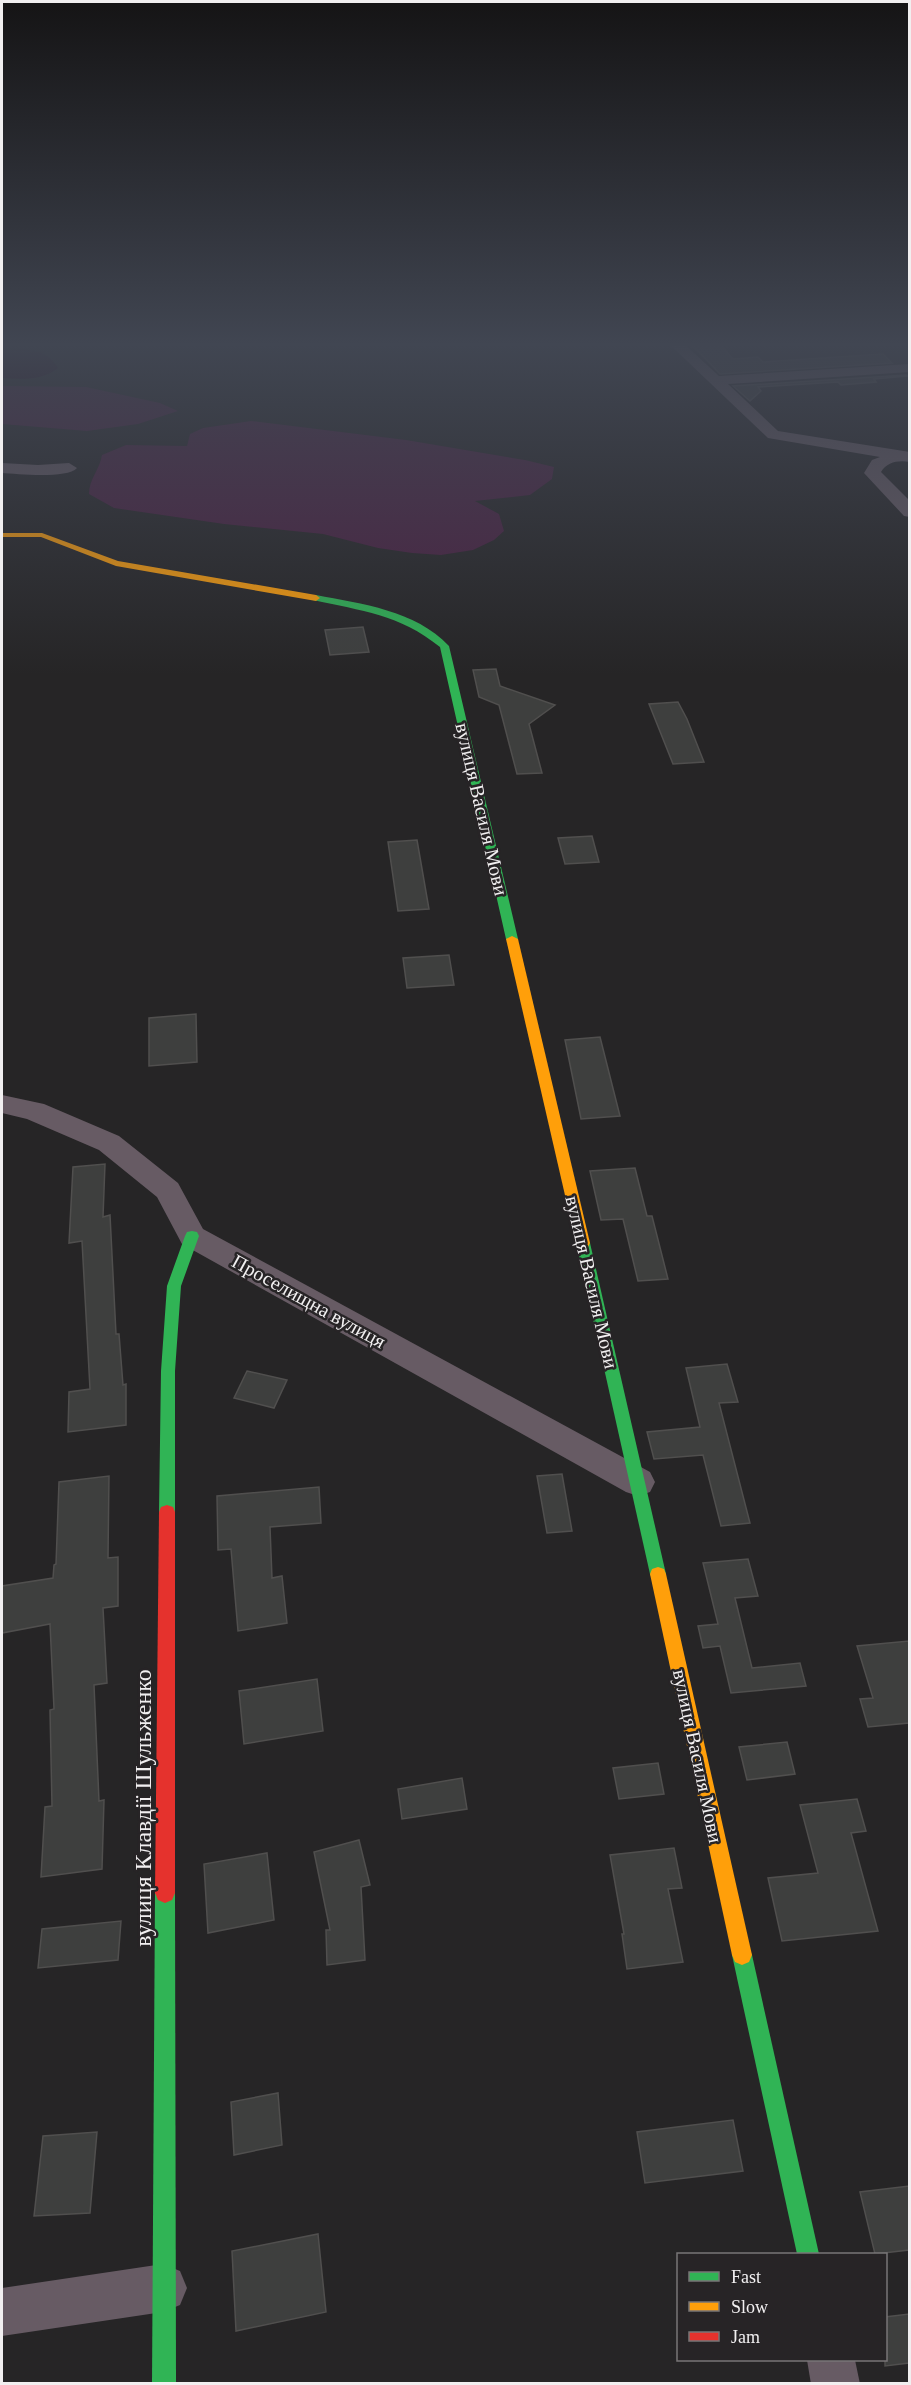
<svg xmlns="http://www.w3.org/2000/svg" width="911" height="2385" font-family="'Times New Roman',serif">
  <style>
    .green { fill: #4a2041 }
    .water { fill: #21031a }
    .building { fill: #3e3f3e; stroke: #504f4e; stroke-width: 1.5 }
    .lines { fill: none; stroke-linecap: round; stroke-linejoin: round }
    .street { fill: #675b64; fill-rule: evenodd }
    .fast { fill: #30b455; fill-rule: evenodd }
    .slow { fill: #ff9f0a; fill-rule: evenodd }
    .jam { fill: #e5322d; fill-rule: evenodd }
    .labels { text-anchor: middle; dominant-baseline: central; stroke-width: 5; stroke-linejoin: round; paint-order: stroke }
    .street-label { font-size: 20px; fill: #f1eff0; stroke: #272426 }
    .near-street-label { font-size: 24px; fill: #f1eff0; stroke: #272426 }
  </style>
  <rect width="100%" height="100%" fill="#262526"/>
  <g class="green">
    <polygon points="2,386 86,387 160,403 178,411 138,424 87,431 2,424"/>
    <path d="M251,421l155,19 119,20 29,7 -2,12 -22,16 -55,6 24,13 5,17 -10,9 -21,10 -32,5 -29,-2 -34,-5 -55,-14 -99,-10 -110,-16 -25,-14c0,-15 11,-25 13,-39l24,-10 61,1 3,-12 13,-6z"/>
  </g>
  <path class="water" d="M2,350c23,0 43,-4 56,18 -17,13 -36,11 -56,10z"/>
  <g class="building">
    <polygon points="688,341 717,341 733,359 758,357 763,362 883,354 892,363 720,374"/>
    <polygon points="906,375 908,376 874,379 876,382 841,385 838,382 758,387 761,391 750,401 733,386"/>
    <polygon points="363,627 369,652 330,655 325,630"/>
    <polygon points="496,669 500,686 555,705 529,724 542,773 517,774 499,705 479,697 473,670"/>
    <polygon points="678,702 687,719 704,762 673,764 649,704"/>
    <polygon points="592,836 599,862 565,864 558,838"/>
    <polygon points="417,840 429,909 398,911 388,842"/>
    <polygon points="449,955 454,985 407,988 403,958"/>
    <polygon points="196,1014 197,1062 149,1066 149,1018"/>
    <polygon points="600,1037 620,1116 581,1119 565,1040"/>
    <polygon points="105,1164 103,1217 110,1215 116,1334 119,1334 123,1385 126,1384 126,1425 68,1432 69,1392 90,1389 82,1241 69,1243 73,1167"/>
    <polygon points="635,1168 647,1216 652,1216 668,1279 638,1281 623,1219 601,1220 590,1171"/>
    <polygon points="727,1364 738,1402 719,1403 750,1523 721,1526 703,1455 654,1459 647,1432 700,1427 686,1368"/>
    <polygon points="247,1371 287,1380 274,1408 234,1398"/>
    <polygon points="562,1474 572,1531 547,1533 537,1476"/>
    <polygon points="109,1476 108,1558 118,1557 118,1606 103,1608 107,1683 94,1685 99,1801 104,1800 102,1869 41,1877 45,1807 52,1806 50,1710 54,1709 50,1624 2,1633 2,1586 53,1578 54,1565 56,1564 59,1482"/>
    <polygon points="319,1487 321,1523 270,1527 272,1578 282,1576 287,1623 238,1631 231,1549 218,1550 217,1496"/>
    <polygon points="748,1559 758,1596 735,1598 752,1668 800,1663 806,1686 731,1693 720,1646 703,1648 698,1626 718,1624 703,1563"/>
    <polygon points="909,1641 909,1723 868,1727 860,1699 873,1698 857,1646"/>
    <polygon points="317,1679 323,1731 244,1744 239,1691"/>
    <polygon points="787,1742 795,1774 747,1780 739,1747"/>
    <polygon points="658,1763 664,1794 619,1799 613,1768"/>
    <polygon points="462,1778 467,1809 402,1819 398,1789"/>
    <polygon points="857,1799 866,1831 851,1833 878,1931 782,1941 768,1878 818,1873 800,1805"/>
    <polygon points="359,1840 370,1885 361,1887 365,1960 327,1965 326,1930 330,1930 314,1852"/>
    <polygon points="674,1848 682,1888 668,1889 683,1962 627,1969 622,1934 624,1934 610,1855"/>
    <polygon points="267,1853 274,1920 208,1933 204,1864"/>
    <polygon points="121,1921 118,1960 38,1968 42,1929"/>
    <polygon points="278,2093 282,2145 234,2155 231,2102"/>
    <polygon points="733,2120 743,2171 645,2183 637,2132"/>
    <polygon points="97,2132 90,2213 34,2216 43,2136"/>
    <polygon points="909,2186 909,2250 875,2254 860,2192"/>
    <polygon points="318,2234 326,2312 236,2331 232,2251"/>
    <polygon points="909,2314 909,2363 885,2366 885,2317"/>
  </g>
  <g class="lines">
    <g class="street">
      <path d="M666,341h15l38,35 191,-12v8l-182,12 50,47 132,21v10c-12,-2 -23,0 -29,10l29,29v16l-6,-1 -40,-43 8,-13 8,-3 -112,-19z"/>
      <path d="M2,463l36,2 31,-2 8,5c-10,11 -59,6 -75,5z"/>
      <polygon points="2,1095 44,1104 119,1136 178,1183 203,1229 650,1472 655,1482 650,1492 638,1496 626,1492 182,1244 157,1197 99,1150 27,1119 2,1113"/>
      <polygon points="163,2264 180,2271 187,2288 180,2305 163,2312 2,2336 2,2288"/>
      <polygon points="807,2360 855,2360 860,2384 811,2384"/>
    </g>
    <g class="fast">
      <path d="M316,595c46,9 99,15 133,51l69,293 -2,2h-8l-2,-2 -66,-292c-41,-33 -78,-36 -127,-47l-1,-2z"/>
      <polygon points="192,1231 197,1232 199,1236 181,1286 175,1371 175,1512 173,1517 167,1519 161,1517 159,1512 161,1371 167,1286 185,1236 187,1232"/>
      <polygon points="583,1238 588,1239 590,1243 666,1574 664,1579 658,1581 652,1579 650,1574 576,1243 578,1239"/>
      <polygon points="165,1883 172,1886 175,1893 176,2384 152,2384 155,1893 158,1886"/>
      <polygon points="742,1945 749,1948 752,1955 819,2254 797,2254 732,1955 735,1948"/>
    </g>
    <g class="slow">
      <polygon points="2,533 42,533 118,561 316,595 320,598 316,601 116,566 41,537 2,537"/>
      <polygon points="512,936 518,939 590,1243 588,1247 578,1247 576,1243 506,939"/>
      <polygon points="658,1567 664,1569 666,1574 752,1955 749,1962 742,1965 735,1962 732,1955 650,1574 652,1569"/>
    </g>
    <polygon class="jam" points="167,1505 173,1507 175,1512 175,1893 172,1900 165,1903 158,1900 155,1893 159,1512 161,1507"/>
  </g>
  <linearGradient id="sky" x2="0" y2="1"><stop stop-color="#151415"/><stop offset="0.51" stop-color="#414652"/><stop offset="1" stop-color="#414652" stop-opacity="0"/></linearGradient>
  <rect width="911" height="675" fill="url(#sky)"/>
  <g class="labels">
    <g class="street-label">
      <text transform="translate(482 809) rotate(77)">вулиця Василя Мови</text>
      <text transform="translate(592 1282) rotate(77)">вулиця Василя Мови</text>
      <text transform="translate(309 1301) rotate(29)">Проселищна вулиця</text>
      <text transform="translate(698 1756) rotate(78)">вулиця Василя Мови</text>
    </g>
    <g class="near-street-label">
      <text transform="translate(143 1808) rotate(-90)">вулиця Клавдії Шульженко</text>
    </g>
  </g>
  <rect width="911" height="2385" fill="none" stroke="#f1eff0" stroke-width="6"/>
  <rect x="677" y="2253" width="210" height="108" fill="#272426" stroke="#787577" stroke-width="1.5"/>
  <rect x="689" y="2272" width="30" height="9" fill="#30b455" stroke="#787577" stroke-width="1.5"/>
  <text x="731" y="2283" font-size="18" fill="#f1eff0">Fast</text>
  <rect x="689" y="2302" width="30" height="9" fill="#ff9f0a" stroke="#787577" stroke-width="1.5"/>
  <text x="731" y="2313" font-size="18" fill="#f1eff0">Slow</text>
  <rect x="689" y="2332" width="30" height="9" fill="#e5322d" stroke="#787577" stroke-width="1.5"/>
  <text x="731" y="2343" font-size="18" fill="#f1eff0">Jam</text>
</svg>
